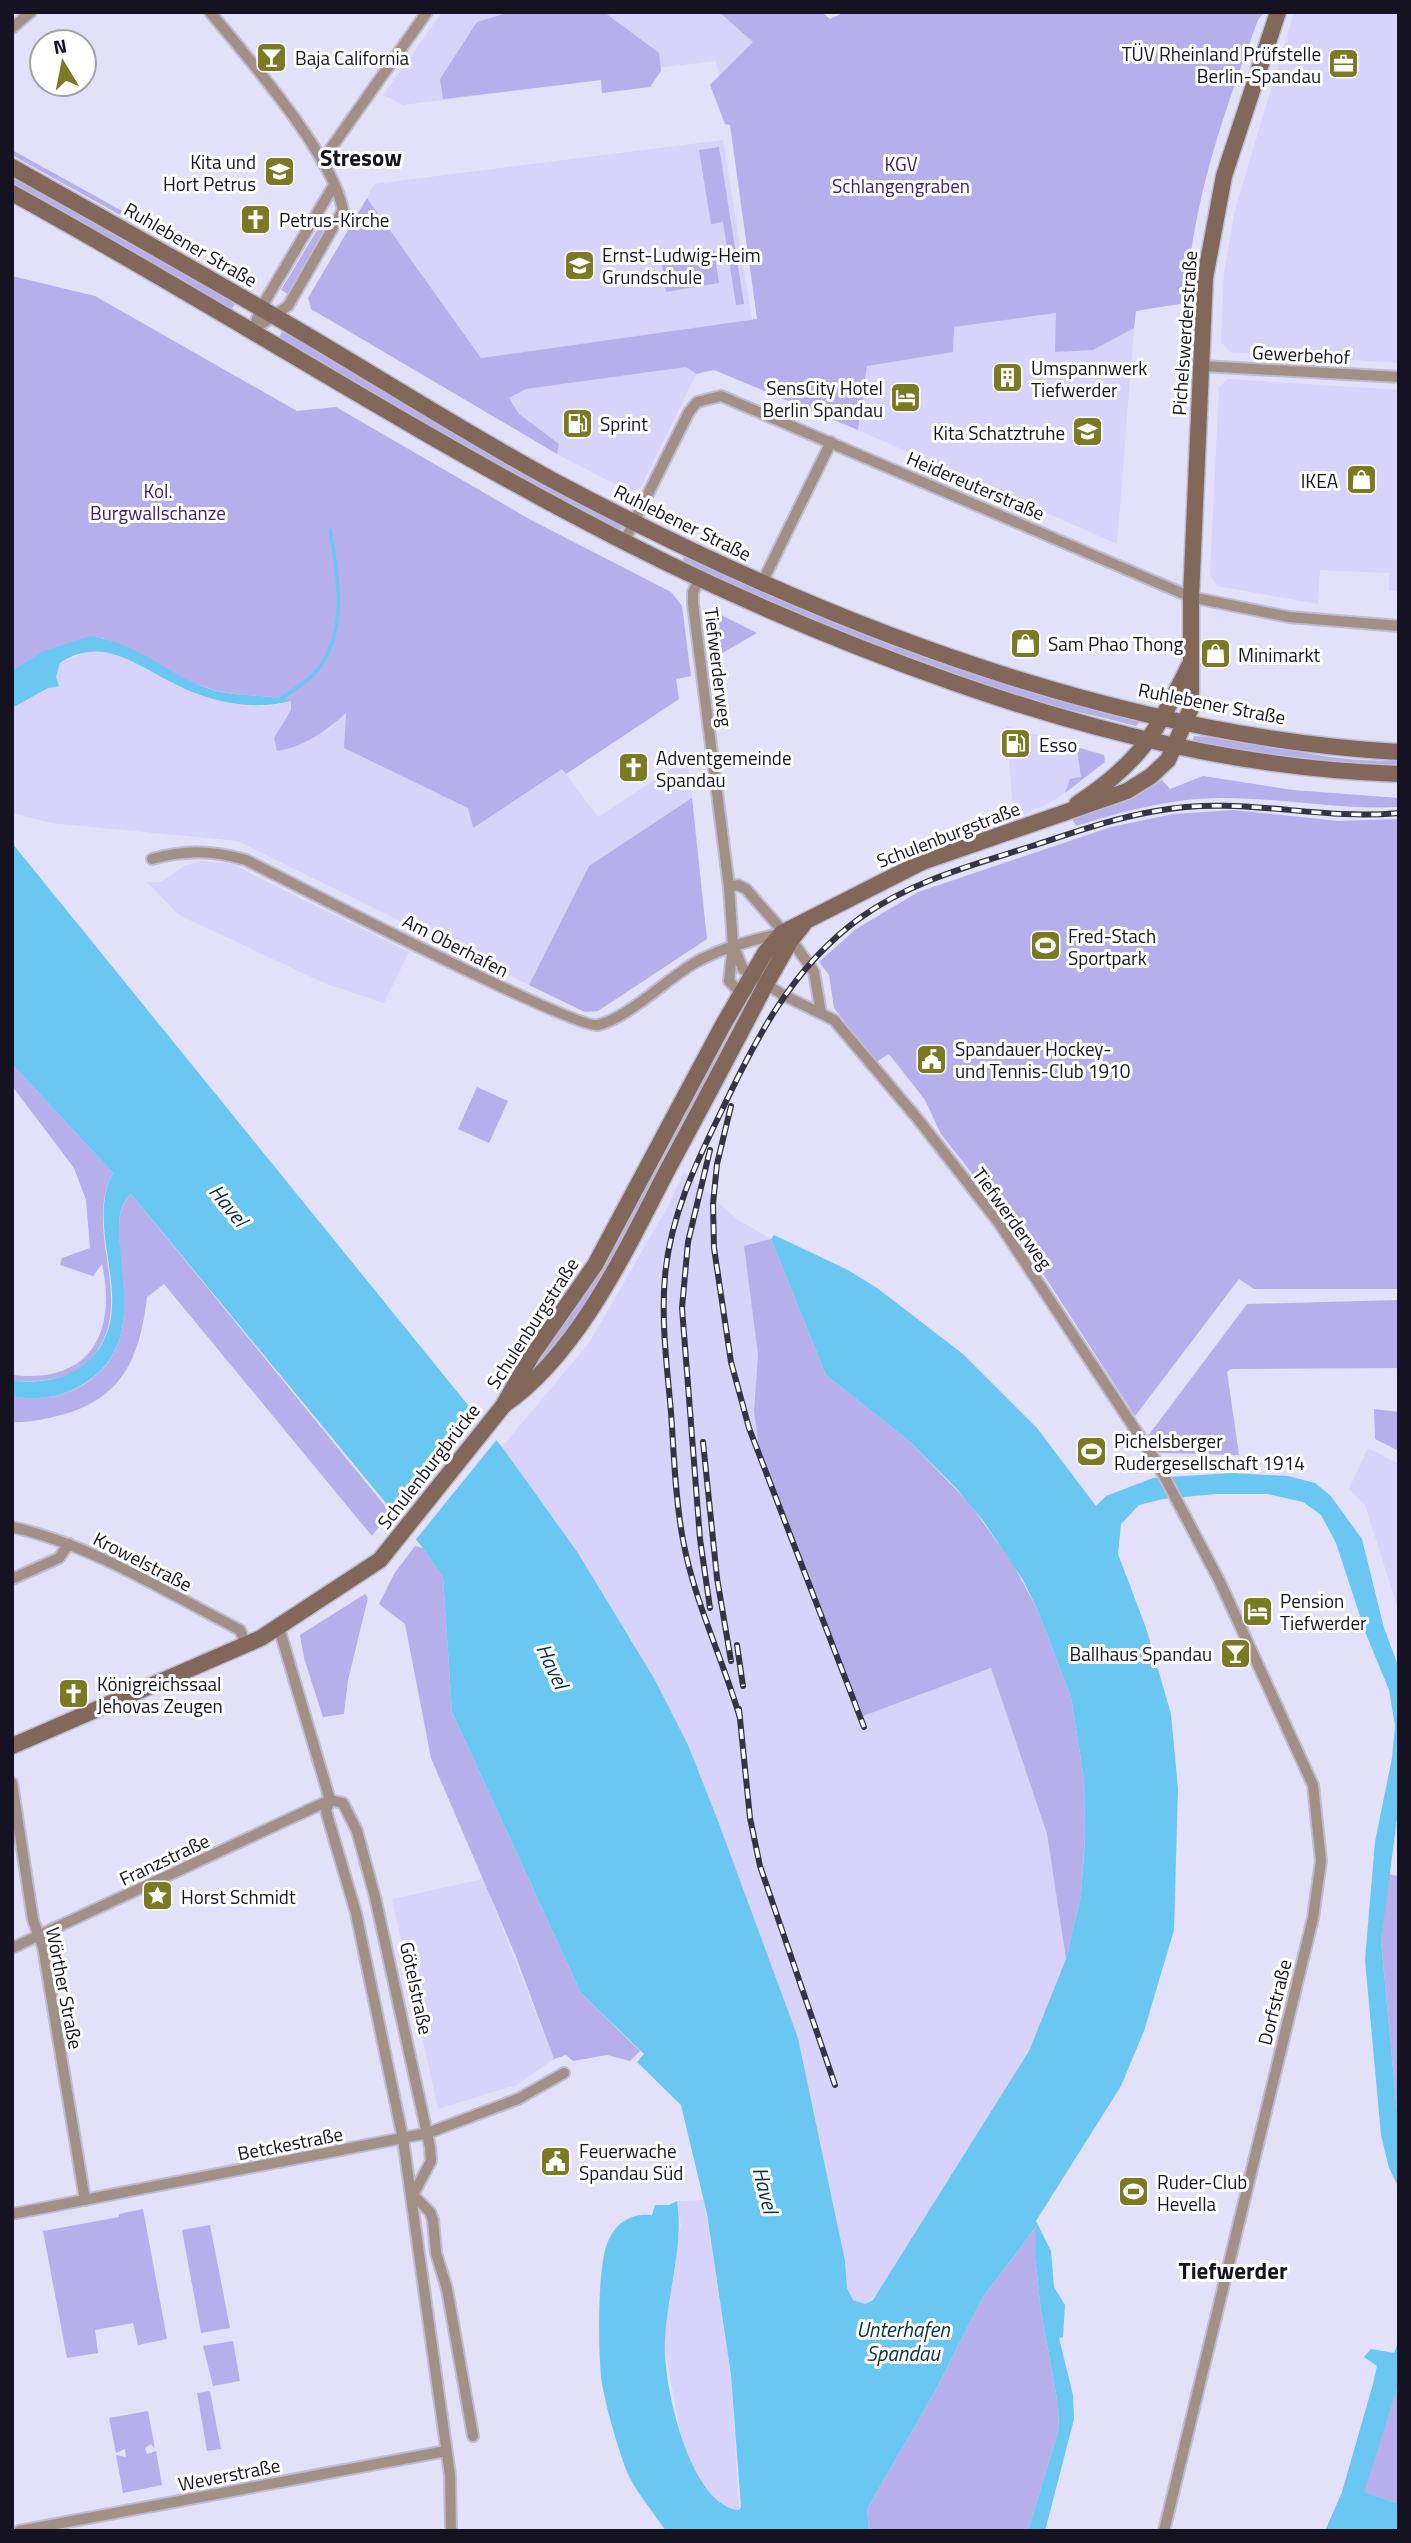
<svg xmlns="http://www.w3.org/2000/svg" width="1411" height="2543" font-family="'Titillium Web',sans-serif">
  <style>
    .built { fill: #d7d3fa }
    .green { fill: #b7aeec }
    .water { fill: #69c7f2 }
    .pier { fill: #e3e0f9 }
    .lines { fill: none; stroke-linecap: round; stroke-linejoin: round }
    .stream { stroke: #69c7f2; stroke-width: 3.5 }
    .street-casing { stroke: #bebbd2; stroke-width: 14 }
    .secondary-casing { stroke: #bebbd2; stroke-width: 19 }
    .street { stroke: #a29086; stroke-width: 10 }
    .secondary { stroke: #82685a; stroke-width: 16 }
    .rail-casing { stroke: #363444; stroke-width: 6 }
    .rail { stroke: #fff; stroke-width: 3.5; stroke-dasharray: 10; stroke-linecap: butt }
    .labels { text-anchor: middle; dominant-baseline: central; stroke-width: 6; stroke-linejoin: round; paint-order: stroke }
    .poi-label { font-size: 19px; fill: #151322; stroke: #fff; text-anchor: start }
    .park-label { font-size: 19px; fill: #3b2178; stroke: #fff }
    .street-label { font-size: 19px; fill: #151322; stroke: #fff }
    .water-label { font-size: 21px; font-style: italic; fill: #063244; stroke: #fff }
    .quarter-label { font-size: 23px; font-weight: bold; fill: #151322; stroke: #fff }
  </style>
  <rect width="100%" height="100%" fill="#e3e0f9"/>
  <g class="built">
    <polygon points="442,12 719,12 754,42 719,76 716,61 657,68 601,80 403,105 383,95"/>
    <polygon points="1294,12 1399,12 1399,363 1230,352 1221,342 1224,272 1235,210"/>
    <polygon points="723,140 752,320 481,358 367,198 374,184"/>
    <polygon points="1057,313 1055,351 1093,350 1134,328 1117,544 858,430 867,365 954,327"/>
    <polygon points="686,367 696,374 641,487 630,492 557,454 559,444 519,414 509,398 526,389"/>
    <polygon points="1228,379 1399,390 1399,591 1389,591 1389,573 1320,570 1318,604 1217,586 1210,575 1219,387"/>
    <polygon points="91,650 125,655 199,695 266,707 291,701 292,711 277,751 307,742 329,729 346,712 344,748 469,808 562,769 598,817 687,759 692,798 589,866 529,985 238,841 51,823 12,813 12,708 48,688 56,677 60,663"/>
    <polygon points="1006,726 1104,755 1105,762 1053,801 1014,819"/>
    <polygon points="202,861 232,864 409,952 384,1003 324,983 179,915 147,882 161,882 184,866"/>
    <polygon points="684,1172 737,1219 771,1239 744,1246 758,1355 754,1411 761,1466 863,1715 991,1668 1047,1834 1066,1959 1029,2051 878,2293 865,2304 853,2300 847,2288 845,2261 798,2038 688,1745 655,1680 578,1553 502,1447 589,1343 667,1208"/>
    <polygon points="1368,1448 1399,1464 1399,1612 1365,1505 1349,1489"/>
    <polygon points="483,1879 554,2059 516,2085 438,2109 392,1899"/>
    <polygon points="704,2200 731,2375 739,2510 729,2509 708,2495 696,2478 681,2437 664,2343 675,2251 681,2226 677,2201"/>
  </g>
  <g class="green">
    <polygon points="510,12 604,12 659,53 661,71 650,87 602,93 601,80 443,99 440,79 477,22"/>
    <path d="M719,12h103l8,7 15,-7h419l-6,8c-34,92 -67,185 -72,283l-50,8 -2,17 -41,22 -38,2 1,-39 -102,14 -1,25 -86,14 -9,64 -144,-60 -18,4 -10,-7 -160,22 -17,9 10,16 40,30 -2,10 -246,-145 -3,-11 59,-100 114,160 276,-39 -27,-194 -5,-1 -15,-39 43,-43z"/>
    <polygon points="719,147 744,304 736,305 723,222 711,224 699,150"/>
    <polygon points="12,150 189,248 187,252 12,155"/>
    <polygon points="12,174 237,301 231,310 12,187"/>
    <polygon points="325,217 332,222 288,294 281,290"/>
    <polygon points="714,250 719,283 666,292 661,259"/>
    <path d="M12,276l83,20 202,115 39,-4 195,113 140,72 11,14 9,70 -15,3 3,20 -113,75 -4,-5 -89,59 -5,-20 -124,-60 2,-35c-20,18 -42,34 -69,38l-3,-13 17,-28v-9c-26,-8 -54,-3 -80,-12 -37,-11 -73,-34 -108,-51l-91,33z"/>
    <polygon points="283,329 625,524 625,527 617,531 477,455 279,338"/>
    <path d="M685,554l457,165 -6,7c-52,-14 -103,-23 -154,-40 -103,-35 -201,-79 -301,-122z"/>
    <polygon points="715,612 757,633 712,659 705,621"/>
    <path d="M1194,736c69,4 136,29 205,24v8l-87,-6 -120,-19z"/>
    <polygon points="1066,744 1104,755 1105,762 1065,793 1070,779 1081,777 1077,749 1067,750"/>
    <path d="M1203,776l90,14 106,8v9c-60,3 -117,-9 -177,-9 -50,0 -98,13 -146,28l-4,-8 60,-19 30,-19 8,9z"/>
    <polygon points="692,798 707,939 598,1011 585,1012 529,985 589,866"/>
    <polygon points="1233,810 1339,821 1399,819 1399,1289 1254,1289 1239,1279 1135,1416 1007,1218 941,1134 925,1100 889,1054 876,1062 834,1008 829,975 819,962 856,929 918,892 1111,827 1173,814"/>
    <path d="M724,1034l7,4c-63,118 -119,243 -207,346z"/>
    <path d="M12,1064l101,109c-31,57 23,126 -18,181 -21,27 -52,28 -83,27v-6c78,9 105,-42 90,-111l-9,12 -33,-11 2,-7 28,-10 -4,-48 -12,-32 -62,-82z"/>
    <polygon points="477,1087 508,1101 489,1143 458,1129"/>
    <path d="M131,1194l259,318 -18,24 -208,-252 -17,13c-7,60 -24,102 -86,118 -16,4 -32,8 -49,7v-25c28,3 53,1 77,-16 72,-50 5,-156 42,-187z"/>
    <polygon points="771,1239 826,1375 909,1441 969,1503 1013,1564 1038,1611 1071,1697 1084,1779 1085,1837 1081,1896 1066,1959 1047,1834 991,1668 863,1716 761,1466 754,1411 758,1355 744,1246"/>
    <polygon points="1399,1300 1399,1368 1231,1369 1227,1372 1239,1455 1159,1453 1148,1436 1247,1304"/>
    <polygon points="1374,1409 1399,1412 1399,1451 1375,1439"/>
    <polygon points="415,1546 423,1548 443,1577 452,1712 581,1993 640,2051 630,2061 607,2055 573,2061 566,2055 554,2059 515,1954 431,1758 405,1624 379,1604 394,1574"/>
    <polygon points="365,1594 368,1598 348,1680 344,1714 323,1717 304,1658 300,1635"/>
    <polygon points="1388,1874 1399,1876 1399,2133 1381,1940"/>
    <polygon points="143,2209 167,2339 138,2345 133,2323 95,2330 98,2353 67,2358 43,2231 119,2217 119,2214"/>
    <polygon points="210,2225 230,2328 201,2333 182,2230"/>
    <polygon points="1037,2226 1035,2257 1041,2311 1058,2405 1059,2429 1028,2531 869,2531 867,2509 934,2393 983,2297"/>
    <polygon points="233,2341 240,2381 213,2386 203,2346"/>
    <polygon points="1399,2383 1399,2504 1363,2492"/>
    <polygon points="210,2391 221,2449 207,2451 197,2393"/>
    <polygon points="148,2411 155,2449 151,2444 145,2448 147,2454 156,2451 162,2485 123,2493 116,2455 126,2457 125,2449 116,2453 109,2418"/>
  </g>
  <g class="water">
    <path d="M90,636c46,6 78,39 120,53 27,9 55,4 81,12 -39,10 -81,1 -116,-17 -39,-19 -73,-49 -115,-21l-4,14 3,9 -11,2 -36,20v-37l30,-19z"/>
    <path d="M12,843l490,604 76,106 77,127 33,65 30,76 80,217 47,223 2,27 6,12 12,4 8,-4 156,-249 37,-92 15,-63 4,-58 -1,-59 -13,-82 -33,-86 -15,-31 -39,-58 -28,-34 -47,-47 -83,-66 -55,-136 3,-4 74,35 29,18 86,66 74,74 59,78 10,-10 47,-18 79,-5 56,3 27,7 15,12 32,44 22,89 15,40v136l-18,136 18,193v55l-10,-20 -8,-33 -16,-175 10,-118 17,-84 3,-33 -6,-35 -23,-56 -30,-91 -15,-28 -18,-13 -35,-8h-52l-53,5 -24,6 -18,19 -3,30 28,74 25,86 7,75 -4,141 -30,101 -23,55 -85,135 15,30 3,36 11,18 -2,32 -4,1 14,57 1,24 -29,112h-17l31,-102 -1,-24 -17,-94 -6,-54 1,-30 -53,70 -49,96 -67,116 2,22h-203c-13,-20 -33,-42 -41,-64 -9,-26 -18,-56 -23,-83 -4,-27 -5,-116 5,-140 8,-21 23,-31 45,-29l3,-10h14l8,-4c7,45 -10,93 -12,138 -3,42 24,167 74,171l2,-3 -10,-132 -24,-161 -26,-109 -44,-43 7,-8 -63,-61 -129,-281 -9,-135 -20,-29 -292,-354c-37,29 31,137 -43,187 -24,17 -47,19 -76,16v-16c32,2 61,-1 83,-27 43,-53 -12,-125 18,-181l-101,-109z"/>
    <polygon points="1399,2340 1399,2383 1364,2492 1399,2504 1399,2531 1325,2531 1342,2492 1373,2384 1377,2366 1364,2357 1371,2349 1394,2353"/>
  </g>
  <polygon class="pier" points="478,1411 499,1437 413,1543 391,1519"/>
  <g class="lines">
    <path class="stream" d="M282,698c9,-7 22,-14 30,-22 38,-39 26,-99 18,-146"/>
    <defs>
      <g id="street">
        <path d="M210,12c39,47 122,142 133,198l-55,96 -35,24"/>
        <polyline points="12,28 31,12"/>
        <polyline points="322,161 427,12"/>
        <polyline points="253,330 261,308 334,185"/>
        <polyline points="1202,366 1399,377"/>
        <polyline points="624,542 689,412 697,402 721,396 1191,597 1289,617 1399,626"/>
        <polyline points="700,579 693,592 693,604 729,887 733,945 729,981 741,993 747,991"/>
        <polyline points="762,583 831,442"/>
        <path d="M152,859c34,-9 60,-9 94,1 42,21 330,170 352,165 30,-7 70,-47 98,-63 28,-15 57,-22 86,-29"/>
        <polyline points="729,887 738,885 746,889 795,945 814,972 821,1013"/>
        <polyline points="733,945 743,969 783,995 834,1020 917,1118 999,1223 1156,1461 1220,1582 1313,1785 1321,1861 1313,1918 1164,2531"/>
        <path d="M12,1527c81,18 155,66 228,103l6,15"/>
        <polyline points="12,1579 59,1558 69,1544"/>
        <polyline points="279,1628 330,1800 326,1810 328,1818 356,1913 403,2139 450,2475 451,2531"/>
        <polyline points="12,1783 33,1920 43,1947 85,2200"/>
        <polyline points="330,1800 343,1803 357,1831 375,1897 430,2147 431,2161 413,2195"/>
        <polyline points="12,1948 330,1800"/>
        <polyline points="413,2195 430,2212 433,2220 436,2253 447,2289 473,2436"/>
        <polyline points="12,2214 428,2133 518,2099 564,2073"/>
        <polyline points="19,2531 446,2451"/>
      </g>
      <g id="secondary">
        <path d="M12,167c96,54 191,107 286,163 85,50 169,104 256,151 257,137 552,254 845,271"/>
        <path d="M12,193c190,104 372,222 563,323 121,65 247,120 377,166 145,51 293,87 447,92"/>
        <path d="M1077,804c65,-43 78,-70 112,-138"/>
        <path d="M504,1405c76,-53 123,-158 165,-238 33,-61 65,-122 97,-183l25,-44 12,-15"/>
        <polyline points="12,1746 261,1638 380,1560 503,1406 532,1355 595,1265 723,1025 765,953 782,933 922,862 1127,791 1151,776 1168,760 1191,708 1191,597 1205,278 1224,176 1278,12"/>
      </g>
    </defs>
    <use href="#street" class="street-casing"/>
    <use href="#secondary" class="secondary-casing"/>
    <use href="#street" class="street"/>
    <use href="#secondary" class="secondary"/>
    <defs>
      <g id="rail">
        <polyline points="731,1106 717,1164 713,1204 714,1248 731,1362 749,1428 864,1727"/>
        <polyline points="710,1150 688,1242 682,1308 700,1539 710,1608"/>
        <polyline points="703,1442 717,1578 731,1661"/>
        <polyline points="737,1645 743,1686"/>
        <polyline points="739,1709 750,1818 760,1866 835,2085"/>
        <path d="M740,1718c-17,-59 -46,-117 -57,-178 -8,-42 -9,-86 -12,-128 -4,-45 -10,-91 -6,-136 5,-58 30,-111 55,-162 36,-75 71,-146 140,-196 51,-37 113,-53 172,-72 40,-13 82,-28 124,-35 86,-16 159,10 243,2"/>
      </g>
    </defs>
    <use href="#rail" class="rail-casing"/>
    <use href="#rail" class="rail"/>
  </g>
  <defs>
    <symbol id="bar-square" viewBox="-11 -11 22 22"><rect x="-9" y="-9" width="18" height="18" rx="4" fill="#797b23" stroke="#fff"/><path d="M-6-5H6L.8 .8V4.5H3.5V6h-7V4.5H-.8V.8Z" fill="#fff"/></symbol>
    <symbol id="office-square" viewBox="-11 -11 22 22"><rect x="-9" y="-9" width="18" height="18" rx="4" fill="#797b23" stroke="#fff"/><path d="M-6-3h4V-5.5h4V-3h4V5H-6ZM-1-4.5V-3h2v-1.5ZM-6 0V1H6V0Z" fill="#fff"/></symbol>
    <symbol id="school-square" viewBox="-11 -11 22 22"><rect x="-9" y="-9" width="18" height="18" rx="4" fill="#797b23" stroke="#fff"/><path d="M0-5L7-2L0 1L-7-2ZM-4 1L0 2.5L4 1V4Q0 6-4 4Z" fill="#fff"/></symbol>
    <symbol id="church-square" viewBox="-11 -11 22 22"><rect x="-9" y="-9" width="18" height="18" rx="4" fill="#797b23" stroke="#fff"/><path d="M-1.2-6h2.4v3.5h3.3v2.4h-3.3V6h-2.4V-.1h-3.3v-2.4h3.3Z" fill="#fff"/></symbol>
    <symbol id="building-square" viewBox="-11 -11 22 22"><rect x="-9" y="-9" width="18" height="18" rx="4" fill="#797b23" stroke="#fff"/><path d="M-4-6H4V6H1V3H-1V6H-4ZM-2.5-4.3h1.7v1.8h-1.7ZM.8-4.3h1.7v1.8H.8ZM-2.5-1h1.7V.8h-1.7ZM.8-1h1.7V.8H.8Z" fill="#fff"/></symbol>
    <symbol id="hotel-square" viewBox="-11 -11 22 22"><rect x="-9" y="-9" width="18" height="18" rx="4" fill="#797b23" stroke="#fff"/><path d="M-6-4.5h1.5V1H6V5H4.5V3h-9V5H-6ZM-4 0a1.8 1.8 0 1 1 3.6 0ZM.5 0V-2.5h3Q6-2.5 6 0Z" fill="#fff"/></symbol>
    <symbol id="fuel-square" viewBox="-11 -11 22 22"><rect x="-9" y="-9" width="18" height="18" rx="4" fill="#797b23" stroke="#fff"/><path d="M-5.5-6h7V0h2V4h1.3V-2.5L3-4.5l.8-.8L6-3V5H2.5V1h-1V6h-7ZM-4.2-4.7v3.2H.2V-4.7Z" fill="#fff"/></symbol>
    <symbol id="shop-square" viewBox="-11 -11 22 22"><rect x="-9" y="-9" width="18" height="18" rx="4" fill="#797b23" stroke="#fff"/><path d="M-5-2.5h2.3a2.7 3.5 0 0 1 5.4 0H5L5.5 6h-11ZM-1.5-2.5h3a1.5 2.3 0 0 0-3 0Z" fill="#fff"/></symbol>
    <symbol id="stadium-square" viewBox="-11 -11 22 22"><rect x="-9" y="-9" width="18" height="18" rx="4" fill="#797b23" stroke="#fff"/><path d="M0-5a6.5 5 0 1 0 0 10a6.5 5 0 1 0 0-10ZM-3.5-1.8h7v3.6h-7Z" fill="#fff"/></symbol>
    <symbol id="civic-square" viewBox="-11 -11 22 22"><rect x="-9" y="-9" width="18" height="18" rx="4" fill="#797b23" stroke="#fff"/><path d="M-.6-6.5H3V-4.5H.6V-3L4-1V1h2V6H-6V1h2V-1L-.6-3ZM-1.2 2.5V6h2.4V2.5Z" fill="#fff"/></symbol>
    <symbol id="sight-square" viewBox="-11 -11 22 22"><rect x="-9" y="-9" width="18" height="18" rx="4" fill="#797b23" stroke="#fff"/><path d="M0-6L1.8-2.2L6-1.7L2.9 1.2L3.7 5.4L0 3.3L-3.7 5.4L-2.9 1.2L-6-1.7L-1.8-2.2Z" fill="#fff"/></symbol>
  </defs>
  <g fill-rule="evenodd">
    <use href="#bar-square" x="254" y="40" width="35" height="35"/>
    <use href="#office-square" x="1326" y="46" width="35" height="35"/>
    <use href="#school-square" x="262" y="154" width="35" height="35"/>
    <use href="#church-square" x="238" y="202" width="35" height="35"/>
    <use href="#school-square" x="562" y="248" width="35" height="35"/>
    <use href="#building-square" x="990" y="360" width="35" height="35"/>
    <use href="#hotel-square" x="888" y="380" width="35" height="35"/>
    <use href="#fuel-square" x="560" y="406" width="35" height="35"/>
    <use href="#school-square" x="1070" y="414" width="35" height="35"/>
    <use href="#shop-square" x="1344" y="462" width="35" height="35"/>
    <use href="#shop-square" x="1008" y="626" width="35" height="35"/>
    <use href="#shop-square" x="1198" y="636" width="35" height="35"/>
    <use href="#fuel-square" x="998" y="726" width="35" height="35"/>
    <use href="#church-square" x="616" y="750" width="35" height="35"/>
    <use href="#stadium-square" x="1028" y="928" width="35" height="35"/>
    <use href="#civic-square" x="914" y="1042" width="35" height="35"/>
    <use href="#stadium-square" x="1074" y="1434" width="35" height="35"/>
    <use href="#hotel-square" x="1240" y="1594" width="35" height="35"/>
    <use href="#bar-square" x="1218" y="1636" width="35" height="35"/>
    <use href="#church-square" x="56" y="1676" width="35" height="35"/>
    <use href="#sight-square" x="140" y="1878" width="35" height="35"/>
    <use href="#civic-square" x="538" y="2144" width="35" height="35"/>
    <use href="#stadium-square" x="1116" y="2174" width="35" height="35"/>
  </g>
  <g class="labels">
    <g class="poi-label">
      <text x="1321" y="53" text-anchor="end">TÜV Rheinland Prüfstelle<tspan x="1321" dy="22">Berlin-Spandau</tspan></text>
      <text x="295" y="57">Baja California</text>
      <text x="256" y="161" text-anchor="end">Kita und<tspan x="256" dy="22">Hort Petrus</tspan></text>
      <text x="279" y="219">Petrus-Kirche</text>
      <text x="602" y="254">Ernst-Ludwig-Heim<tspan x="602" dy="22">Grundschule</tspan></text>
      <text x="1031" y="367">Umspannwerk<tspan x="1031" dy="22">Tiefwerder</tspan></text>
      <text x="883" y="387" text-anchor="end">SensCity Hotel<tspan x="883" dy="22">Berlin Spandau</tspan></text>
      <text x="600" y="423">Sprint</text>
      <text x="1065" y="432" text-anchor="end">Kita Schatztruhe</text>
      <text x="1338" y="480" text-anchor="end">IKEA</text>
      <text x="1048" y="643">Sam Phao Thong</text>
      <text x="1238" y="654">Minimarkt</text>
      <text x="1039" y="744">Esso</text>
      <text x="656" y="757">Adventgemeinde<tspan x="656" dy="22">Spandau</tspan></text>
      <text x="1068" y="935">Fred-Stach<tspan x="1068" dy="22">Sportpark</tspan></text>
      <text x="955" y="1048">Spandauer Hockey-<tspan x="955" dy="22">und Tennis-Club 1910</tspan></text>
      <text x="1114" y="1440">Pichelsberger<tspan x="1114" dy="22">Rudergesellschaft 1914</tspan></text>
      <text x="1280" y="1600">Pension<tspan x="1280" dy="22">Tiefwerder</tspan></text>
      <text x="1212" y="1653" text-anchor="end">Ballhaus Spandau</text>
      <text x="97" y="1683">Königreichssaal<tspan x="97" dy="22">Jehovas Zeugen</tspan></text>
      <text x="181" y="1896">Horst Schmidt</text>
      <text x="579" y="2150">Feuerwache<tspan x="579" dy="22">Spandau Süd</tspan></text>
      <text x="1157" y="2181">Ruder-Club<tspan x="1157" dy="22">Hevella</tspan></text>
    </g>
    <g class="park-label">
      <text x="901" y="163">KGV<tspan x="901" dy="22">Schlangengraben</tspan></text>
      <text x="158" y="490">Kol.<tspan x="158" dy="22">Burgwallschanze</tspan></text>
    </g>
    <g class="street-label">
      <text transform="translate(191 244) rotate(30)">Ruhlebener Straße</text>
      <text transform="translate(1184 333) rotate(-86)">Pichelswerderstraße</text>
      <text transform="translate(1301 354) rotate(3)">Gewerbehof</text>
      <text transform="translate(976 485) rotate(23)">Heidereuterstraße</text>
      <text transform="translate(683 522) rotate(26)">Ruhlebener Straße</text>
      <text transform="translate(719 667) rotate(83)">Tiefwerderweg</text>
      <text transform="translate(1212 703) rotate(11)">Ruhlebener Straße</text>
      <text transform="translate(948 834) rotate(-21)">Schulenburgstraße</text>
      <text transform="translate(456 945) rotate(27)">Am Oberhafen</text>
      <text transform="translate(1013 1218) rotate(54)">Tiefwerderweg</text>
      <text transform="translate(532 1323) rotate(-57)">Schulenburgstraße</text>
      <text transform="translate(428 1466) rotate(-52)">Schulenburgbrücke</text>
      <text transform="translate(143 1561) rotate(27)">Krowelstraße</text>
      <text transform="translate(164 1859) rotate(-25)">Franzstraße</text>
      <text transform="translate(65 1988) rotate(79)">Wörther Straße</text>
      <text transform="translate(417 1988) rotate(78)">Götelstraße</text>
      <text transform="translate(1274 2002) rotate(-76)">Dorfstraße</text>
      <text transform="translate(290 2143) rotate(-11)">Betckestraße</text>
      <text transform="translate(229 2474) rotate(-11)">Weverstraße</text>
    </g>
    <g class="water-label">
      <text transform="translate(229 1205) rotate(51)">Havel</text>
      <text transform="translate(553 1666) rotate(65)">Havel</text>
      <text transform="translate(766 2190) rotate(76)">Havel</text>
      <text x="903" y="2329">Unterhafen<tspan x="903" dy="24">Spandau</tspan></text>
    </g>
    <g class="quarter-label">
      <text x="361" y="157">Stresow</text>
      <text x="1233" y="2270">Tiefwerder</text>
    </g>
  </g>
  <rect width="1411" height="2543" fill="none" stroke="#151322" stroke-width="28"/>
  <g transform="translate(63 63) rotate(350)"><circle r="33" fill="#ffffff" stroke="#a1a1a7" stroke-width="2"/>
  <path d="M0-5L12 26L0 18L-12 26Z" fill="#797b23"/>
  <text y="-10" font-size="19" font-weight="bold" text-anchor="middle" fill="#151322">N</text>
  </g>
</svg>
